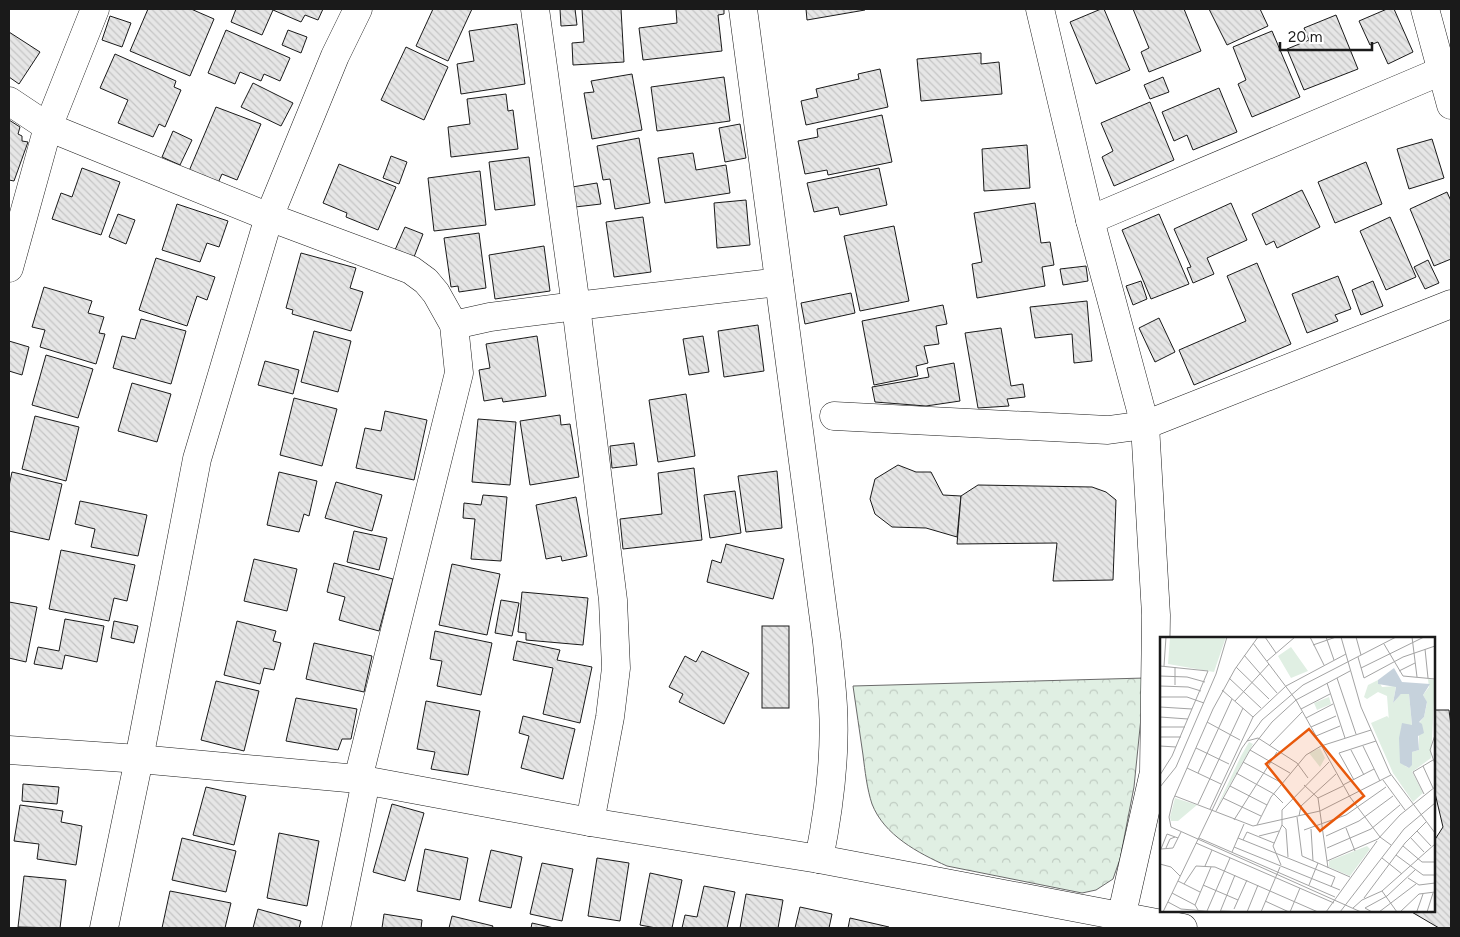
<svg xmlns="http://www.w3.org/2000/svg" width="1460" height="937" font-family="Figtree,sans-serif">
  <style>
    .park { fill: url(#park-crowns); stroke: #6a6a6a }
    .building { fill: url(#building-back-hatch); stroke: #1a1a1a }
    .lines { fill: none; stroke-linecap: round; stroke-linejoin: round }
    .street-casing { stroke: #1a1a1a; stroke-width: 29 }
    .street { stroke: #fff; stroke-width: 28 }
    .inset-road { fill: none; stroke: #a3a3a3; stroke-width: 1 }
    .view { fill: #e8590c; fill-opacity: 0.15; stroke: #e8590c; stroke-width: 2.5 }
    .inset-edge { fill: none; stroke: #1a1a1a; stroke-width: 2.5 }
  </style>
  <defs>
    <pattern id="park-crowns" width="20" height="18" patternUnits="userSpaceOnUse" patternTransform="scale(1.25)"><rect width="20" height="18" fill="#e0efe3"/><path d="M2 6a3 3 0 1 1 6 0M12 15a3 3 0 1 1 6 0" fill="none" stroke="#c0ccc2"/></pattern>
    <pattern id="building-back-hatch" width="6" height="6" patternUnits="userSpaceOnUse" patternTransform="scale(1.25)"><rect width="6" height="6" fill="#e6e6e6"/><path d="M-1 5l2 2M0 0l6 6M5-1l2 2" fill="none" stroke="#c5c5c5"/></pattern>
  </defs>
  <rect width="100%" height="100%" fill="#fff"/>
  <path class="park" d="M1145,678l-11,109 -14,72 -7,20 -17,11 -14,3 -135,-27c-29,-13 -63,-31 -75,-62 -5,-15 -7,-33 -9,-49 -3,-23 -7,-46 -10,-69z"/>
  <g class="building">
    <polygon points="148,9 191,9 214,19 190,76 130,51"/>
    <polygon points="236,9 323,9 318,20 305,15 301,22 273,10 262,35 231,22"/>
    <polygon points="433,9 472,9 448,61 416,46"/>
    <polygon points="560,9 575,9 577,25 561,26"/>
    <polygon points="582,9 621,9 624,62 573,65 572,43 584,42"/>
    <polygon points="676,9 724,9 724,14 718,15 722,51 643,60 639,28 677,23"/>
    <polygon points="806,9 865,9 865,10 807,20"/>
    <polygon points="1101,9 1104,9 1130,70 1096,84 1070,22"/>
    <polygon points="1133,9 1184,9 1201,51 1149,72 1141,52 1149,48"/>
    <polygon points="1209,9 1260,9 1268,26 1227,45"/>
    <polygon points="1387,9 1394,9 1413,52 1388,64 1378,42 1370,45 1359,21"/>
    <polygon points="1336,15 1358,69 1304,90 1287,49 1309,40 1304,28"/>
    <polygon points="110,16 131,23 122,47 102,40"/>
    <polygon points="517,24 525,84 461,94 457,64 474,61 469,31"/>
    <polygon points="226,30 290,58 280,81 264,74 261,81 240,72 235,84 208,73"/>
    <polygon points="288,30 307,37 301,53 282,45"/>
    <polygon points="1272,31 1300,97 1252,117 1238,84 1246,80 1233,47"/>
    <polygon points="9,32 40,52 19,84 9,77"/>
    <polygon points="406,47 448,67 424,120 381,100"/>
    <polygon points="981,53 981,64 999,62 1002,94 921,101 917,59"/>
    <polygon points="115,54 176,81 174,87 181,90 165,127 159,124 153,137 118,123 128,100 100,88"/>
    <polygon points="880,69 888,107 806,125 801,101 818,97 816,89 859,79 858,74"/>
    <polygon points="632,74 642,130 592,139 584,93 594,92 591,81"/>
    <polygon points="724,77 730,121 657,131 651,87"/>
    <polygon points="1163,77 1169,92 1150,99 1144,85"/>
    <polygon points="253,83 293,103 281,126 241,107"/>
    <polygon points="1219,88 1237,132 1193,150 1187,135 1174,141 1162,112"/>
    <polygon points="506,94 508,111 513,110 518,149 451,157 448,127 470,124 467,99"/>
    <polygon points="1150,102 1174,160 1114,186 1102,157 1113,151 1101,123"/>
    <polygon points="216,107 261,124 237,180 222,174 218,183 189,171"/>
    <polygon points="882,115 892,162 828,175 827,170 805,174 798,141 818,137 817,129"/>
    <polygon points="9,120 20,127 18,134 22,136 22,141 28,142 14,181 9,180"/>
    <polygon points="740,124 746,158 725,162 719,128"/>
    <polygon points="173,131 192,140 180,165 162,157"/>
    <polygon points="639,138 650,203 615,209 610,179 603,180 597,146"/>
    <polygon points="1432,139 1444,178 1409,189 1397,149"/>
    <polygon points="1027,145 1030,188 984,191 982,149"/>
    <polygon points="693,153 696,170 726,165 730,193 665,203 658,158"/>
    <polygon points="391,156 407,162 399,184 383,178"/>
    <polygon points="529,157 535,205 495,210 489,162"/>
    <polygon points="1366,162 1382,204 1335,223 1318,182"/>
    <polygon points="339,164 396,187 378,230 346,217 347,213 323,203"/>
    <polygon points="82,168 120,182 101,235 52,219 61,193 72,197"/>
    <polygon points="879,168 887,205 840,215 838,207 814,212 807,183"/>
    <polygon points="480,171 486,225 434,231 428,178"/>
    <polygon points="597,183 601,204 575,207 572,187"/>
    <polygon points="1302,190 1320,227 1277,248 1274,241 1266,245 1252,214"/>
    <polygon points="1447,192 1451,201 1451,259 1434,266 1410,209"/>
    <polygon points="746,200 750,245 717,248 714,203"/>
    <polygon points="1035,203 1041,243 1050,242 1054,265 1042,267 1045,286 977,298 972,264 982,262 974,213"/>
    <polygon points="1231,203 1247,240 1207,258 1214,274 1193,283 1187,268 1191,267 1174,229"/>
    <polygon points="177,204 228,221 219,247 207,243 200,262 162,250"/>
    <polygon points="118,214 135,220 126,244 109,237"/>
    <polygon points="1159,214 1189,284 1151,299 1122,230"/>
    <polygon points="643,217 651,272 614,277 606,222"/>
    <polygon points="1390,217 1416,277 1386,290 1360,231"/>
    <polygon points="894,226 909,301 860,311 844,236"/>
    <polygon points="405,227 423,234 414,257 395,250"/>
    <polygon points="479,233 486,288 459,292 458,286 451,287 444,238"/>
    <polygon points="544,246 550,291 495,299 489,255"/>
    <polygon points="301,253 356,268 350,288 363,292 351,331 292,314 293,310 286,308"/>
    <polygon points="156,258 215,277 207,300 197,296 187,326 139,310"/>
    <polygon points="1428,260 1439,283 1425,289 1414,267"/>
    <polygon points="1257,263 1291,344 1194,385 1179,350 1246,321 1227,276"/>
    <polygon points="1086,266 1088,281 1063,285 1060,269"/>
    <polygon points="1338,276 1351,309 1335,315 1338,321 1307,333 1292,294"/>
    <polygon points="1141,281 1147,299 1133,305 1126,286"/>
    <polygon points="1373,281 1383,306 1361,315 1352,290"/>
    <polygon points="44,287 92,301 88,313 104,317 99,333 105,334 96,364 40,347 45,330 32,327"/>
    <polygon points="851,293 855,313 805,324 801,303"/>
    <polygon points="1087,301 1092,361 1074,363 1072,334 1035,338 1030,307"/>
    <polygon points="943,305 947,324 936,326 939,344 924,346 928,363 916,366 918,376 874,385 862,321"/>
    <polygon points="1159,318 1175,352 1155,362 1139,328"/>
    <polygon points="141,319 186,331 171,384 113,368 122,336 135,339"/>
    <polygon points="758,325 764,371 724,377 718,331"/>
    <polygon points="1001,328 1011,386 1023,384 1025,397 1007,399 1009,406 978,408 965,333"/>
    <polygon points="314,331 351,341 338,392 301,382"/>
    <polygon points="537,336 546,396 503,402 502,398 484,401 479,370 490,368 486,344"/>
    <polygon points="703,336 709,372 689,375 683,339"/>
    <polygon points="9,341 29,347 22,375 9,371"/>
    <polygon points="46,355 93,369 78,418 32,405"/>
    <polygon points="265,361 299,370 293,394 258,385"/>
    <polygon points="954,363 960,401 926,406 875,402 872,387 929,377 927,368"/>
    <polygon points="132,383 171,394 157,442 118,431"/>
    <polygon points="686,394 695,456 658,462 649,400"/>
    <polygon points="294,398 337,409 322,466 280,455"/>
    <polygon points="385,411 427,420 414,480 356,468 365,428 381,431"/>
    <polygon points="560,415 561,425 570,424 579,477 530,485 520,421"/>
    <polygon points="35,416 79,427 66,481 22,469"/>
    <polygon points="478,419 516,422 510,485 472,482"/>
    <polygon points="634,443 637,465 612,468 610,446"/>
    <polygon points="898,465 916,472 931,472 943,495 961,496 957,537 926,528 892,527 875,514 870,499 875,479"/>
    <polygon points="694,468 702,540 623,549 620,519 662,514 658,473"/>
    <polygon points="777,471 782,528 746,532 738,476"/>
    <polygon points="12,472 62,484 49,540 9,531 9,486"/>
    <polygon points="279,472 317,481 309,516 304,514 299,532 267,525"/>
    <polygon points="336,482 382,495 372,531 325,518"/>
    <polygon points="978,485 1092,487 1106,492 1116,500 1113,580 1053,581 1057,543 957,544 961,496"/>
    <polygon points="735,491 741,533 710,538 704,495"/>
    <polygon points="483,495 507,497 501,561 471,559 475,519 463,518 464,503 481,505"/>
    <polygon points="576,497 587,556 562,561 561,556 546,559 536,505"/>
    <polygon points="80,501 147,515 138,556 91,547 95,529 75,524"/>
    <polygon points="354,531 387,538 379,570 347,562"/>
    <polygon points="726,544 784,559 773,599 707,582 712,560 721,563"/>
    <polygon points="61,550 135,565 127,601 114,598 109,621 49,609"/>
    <polygon points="254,559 297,569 287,611 244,601"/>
    <polygon points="334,563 393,579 379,631 339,620 345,597 327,592"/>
    <polygon points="452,564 500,574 487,635 439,625"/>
    <polygon points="522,592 588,598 583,645 526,640 526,633 518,632"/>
    <polygon points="501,600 519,603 512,636 495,633"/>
    <polygon points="9,602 37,607 26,662 9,658"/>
    <polygon points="65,619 104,626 97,662 65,655 62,669 34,664 38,647 59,651"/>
    <polygon points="114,621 138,626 134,643 111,638"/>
    <polygon points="237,621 276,631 273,641 281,643 274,670 264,668 260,684 224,675"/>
    <rect x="762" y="626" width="27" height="82"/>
    <polygon points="435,631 492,643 481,695 437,686 442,661 430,659"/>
    <polygon points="517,641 560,650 557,660 592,667 580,723 543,714 553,668 513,660"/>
    <polygon points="314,643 372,656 364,692 306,679"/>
    <polygon points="702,651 749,673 724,724 679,702 683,694 669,687 685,656 696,662"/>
    <polygon points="216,681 259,691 244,751 201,740"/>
    <polygon points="296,698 357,709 351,739 342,739 338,750 286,741"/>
    <polygon points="426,701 480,711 468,775 431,769 435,752 417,749"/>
    <polygon points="1434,710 1449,710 1451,726 1451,928 1439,928 1410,911 1434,911 1434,841 1443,827 1434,789"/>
    <polygon points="523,716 575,729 563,779 521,768 529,736 519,733"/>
    <polygon points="23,784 59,787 57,804 22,801"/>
    <polygon points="206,787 246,796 234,845 193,835"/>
    <polygon points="392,804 424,813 405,881 373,872"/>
    <polygon points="20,805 63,811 61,822 82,826 76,865 37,859 39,844 14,841"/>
    <polygon points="279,833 319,841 307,906 267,898"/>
    <polygon points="182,838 236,851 226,892 172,880"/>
    <polygon points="425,849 468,858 460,900 417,891"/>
    <polygon points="491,850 522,857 511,908 479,901"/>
    <polygon points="597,858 629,863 620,921 588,916"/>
    <polygon points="542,863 573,869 562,921 530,914"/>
    <polygon points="650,873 682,880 672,928 656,928 640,925"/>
    <polygon points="24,876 66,880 60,928 18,927"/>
    <polygon points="704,886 735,892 727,928 682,928 685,915 697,917"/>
    <polygon points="170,891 231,903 225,928 162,928"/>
    <polygon points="746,894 783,900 778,928 740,928"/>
    <polygon points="800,907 832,914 829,928 795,928"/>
    <polygon points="258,909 301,921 299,928 253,928"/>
    <polygon points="384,914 422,920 421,928 382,928"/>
    <polygon points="452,916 493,926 492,928 449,928"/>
    <polygon points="850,918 889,927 889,928 848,928"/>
    <polygon points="532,923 554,928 531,928"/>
  </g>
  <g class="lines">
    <defs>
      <g id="street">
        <polyline points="535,9 576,306 613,600 616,668 610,717 590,822"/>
        <path d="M743,9l84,633c2,22 5,44 6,65 3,52 -4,102 -14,152"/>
        <polyline points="1040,9 1090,220 1145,425 1156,615 1154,772 1121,918 1117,928"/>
        <polyline points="1425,9 1451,105"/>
        <polyline points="9,101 48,127 269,217 411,270 426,281 436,293 454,325 459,373 358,779"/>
        <polyline points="1090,220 1451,67"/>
        <polyline points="9,268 48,127 95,9"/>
        <polyline points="454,325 490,317 576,306 779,282"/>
        <polyline points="834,416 1108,430 1145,425 1451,304"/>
        <polyline points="9,750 139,759 358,779 590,822 819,859 1183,928"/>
        <polyline points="104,928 139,759 197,459 269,217 335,56 358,9"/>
        <polyline points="336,928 366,781"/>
      </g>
    </defs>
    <use href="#street" class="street-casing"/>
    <use href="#street" class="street"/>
  </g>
  <g transform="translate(1160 637)">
    <rect width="275" height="275" fill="#fff"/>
    <path d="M89,105l4,2 -37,65 25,-53z" fill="#e0efe3"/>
    <path d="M268,42l7,1 -4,78 -19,14 10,22 -29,-21 -6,-77 -9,-4 -11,7 -3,-2 4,-12 10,-5 4,7 14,-1 -3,17 8,-9h8l3,32 -11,1v17l4,22 4,2 3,-16 7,-2v-27l5,-6 3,-14 -4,-8 6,-8z" fill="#e0efe3"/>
    <path d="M10,0h56l-12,35 -46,-8zM131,10l17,24 -17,7 -13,-22zM169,60l2,7 -14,6 -3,-7zM227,79l7,7 7,1 -4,16 4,1 -1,24 12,7 11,21 -10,9 -20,-29 -22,-50zM160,111l5,10 -5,9 -11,-14zM15,161l22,7 -19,16h-7l-1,-4zM207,209l3,3 -20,27 -21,-9v-6z" fill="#e0efe3"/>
    <path d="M234,31l8,14 28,2 -7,11 4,7 -3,15 -5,5 3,2 2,9 -6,3 1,14 -7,2v13l-3,3 -9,-5 -1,-25 3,-15 10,2 -3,-31h-8l-8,9 3,-16 -18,-3v-4z" fill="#c6d2dc"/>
    <path class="inset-road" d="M98,0l-23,32 -22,40 -40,91 -4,17 2,10 190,85M105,0l11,16M150,0l14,28M166,0l8,23M181,0l20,70 29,66 45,60M196,0l5,18M252,0l5,40M93,6l43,57 54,97 30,40 11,8M224,7l19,32 32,3M153,8l23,-8M265,12l3,29M84,18l33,38M198,20l6,21 39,-21 32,-11M107,24l28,-24M0,29l48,5 -36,85 -12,19M4,29l2,-29M76,30l33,32M201,31l63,-31M239,34l16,-8M0,39l27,1 18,5M69,41l32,30M177,41l19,56M167,46l18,55M15,48v-18M0,49l28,1 13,4M62,53l31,27M0,60h27l17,6M75,64l34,-37M0,70l32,2M141,72l29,-15M0,80l28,2M146,81l27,-14M47,85l33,18M0,90h25M151,90l25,-11M275,98l-5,15 5,14M156,99l24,-10M0,100h21M87,104l11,-3 39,25 11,15M0,109l16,1M109,109l33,-34M203,109l17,35M36,111l33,16M90,113l40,23M191,113l13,25M179,116l37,-12M179,116l15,27M83,125l39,21M263,129l10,22M27,131l34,16M38,136l34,-74M76,136l38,21 9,9M223,143l22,30M144,148l14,13 10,70M183,148l31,-16M70,149l37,19M0,150l16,-20 40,-93 11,-37M264,157l-11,-22 20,-12M15,159l78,30 67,-15 71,-36M63,161l38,18M158,161l25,-12M38,167l45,-96M50,172l43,-92 33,-31 60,-32M56,174l34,-61 22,-28 24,-22 54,-29M139,179l2,-10 35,-32M137,180l5,39 48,21M74,183l43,-68M97,188l14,-28 35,-42 15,-9 50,-16M122,188l4,4 2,28M186,191l9,23M151,192l2,32M144,193l42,-15 40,-28M257,194l14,15M99,199l20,-5M166,199l33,-15 34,-25M250,200l14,15M39,201l136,59M78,201l97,39 -4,10M83,203l4,-8 27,11M36,206l138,60M243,209l19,16h13M74,210l106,43M6,211l4,-9 5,-2M167,211l44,-19 29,-24M1,212l12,-1 8,-16M1,212l6,-15 11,4M72,215l12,-28M236,218l27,20h12M222,221l20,16M167,224l51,-22 22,-24 35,-28M0,227l11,3 9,9M121,228l-8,-19 9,-21v-15l47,-48M45,229l7,-16M248,241l11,7 16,-2M18,244l22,11M24,247l12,-18 19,1 103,45M43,248l35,15M149,248l9,-22M222,254l15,21M12,256l23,12 3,5M204,261l41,-55 21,-21M105,264l24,11M8,265l13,7 36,3M35,268l16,-38M193,271l9,-8 20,-9 53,-47M74,272l13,-29M47,274l23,-53M61,274l25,1M257,274l6,-17M3,275l79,-164 20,-28 41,-35 93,-48M60,275l15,-37M87,275l11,-27M101,275l19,-45M130,275l10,-24M166,275l51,-71M180,275l64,-83 31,-26M212,275l-7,-4 22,-12 28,-26M219,275l37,-28M240,275l19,-18 16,-2M267,275l6,-19"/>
    <path class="view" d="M149,92l55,67 -44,35 -54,-67z"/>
    <rect width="275" height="275" class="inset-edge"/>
  </g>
  <rect width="1460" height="937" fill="none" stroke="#1a1a1a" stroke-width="20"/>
  <path d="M1280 42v8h92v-8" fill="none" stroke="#1a1a1a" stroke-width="2.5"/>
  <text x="1288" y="42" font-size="15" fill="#1a1a1a" stroke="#ffffff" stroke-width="4" paint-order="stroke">20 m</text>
</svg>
